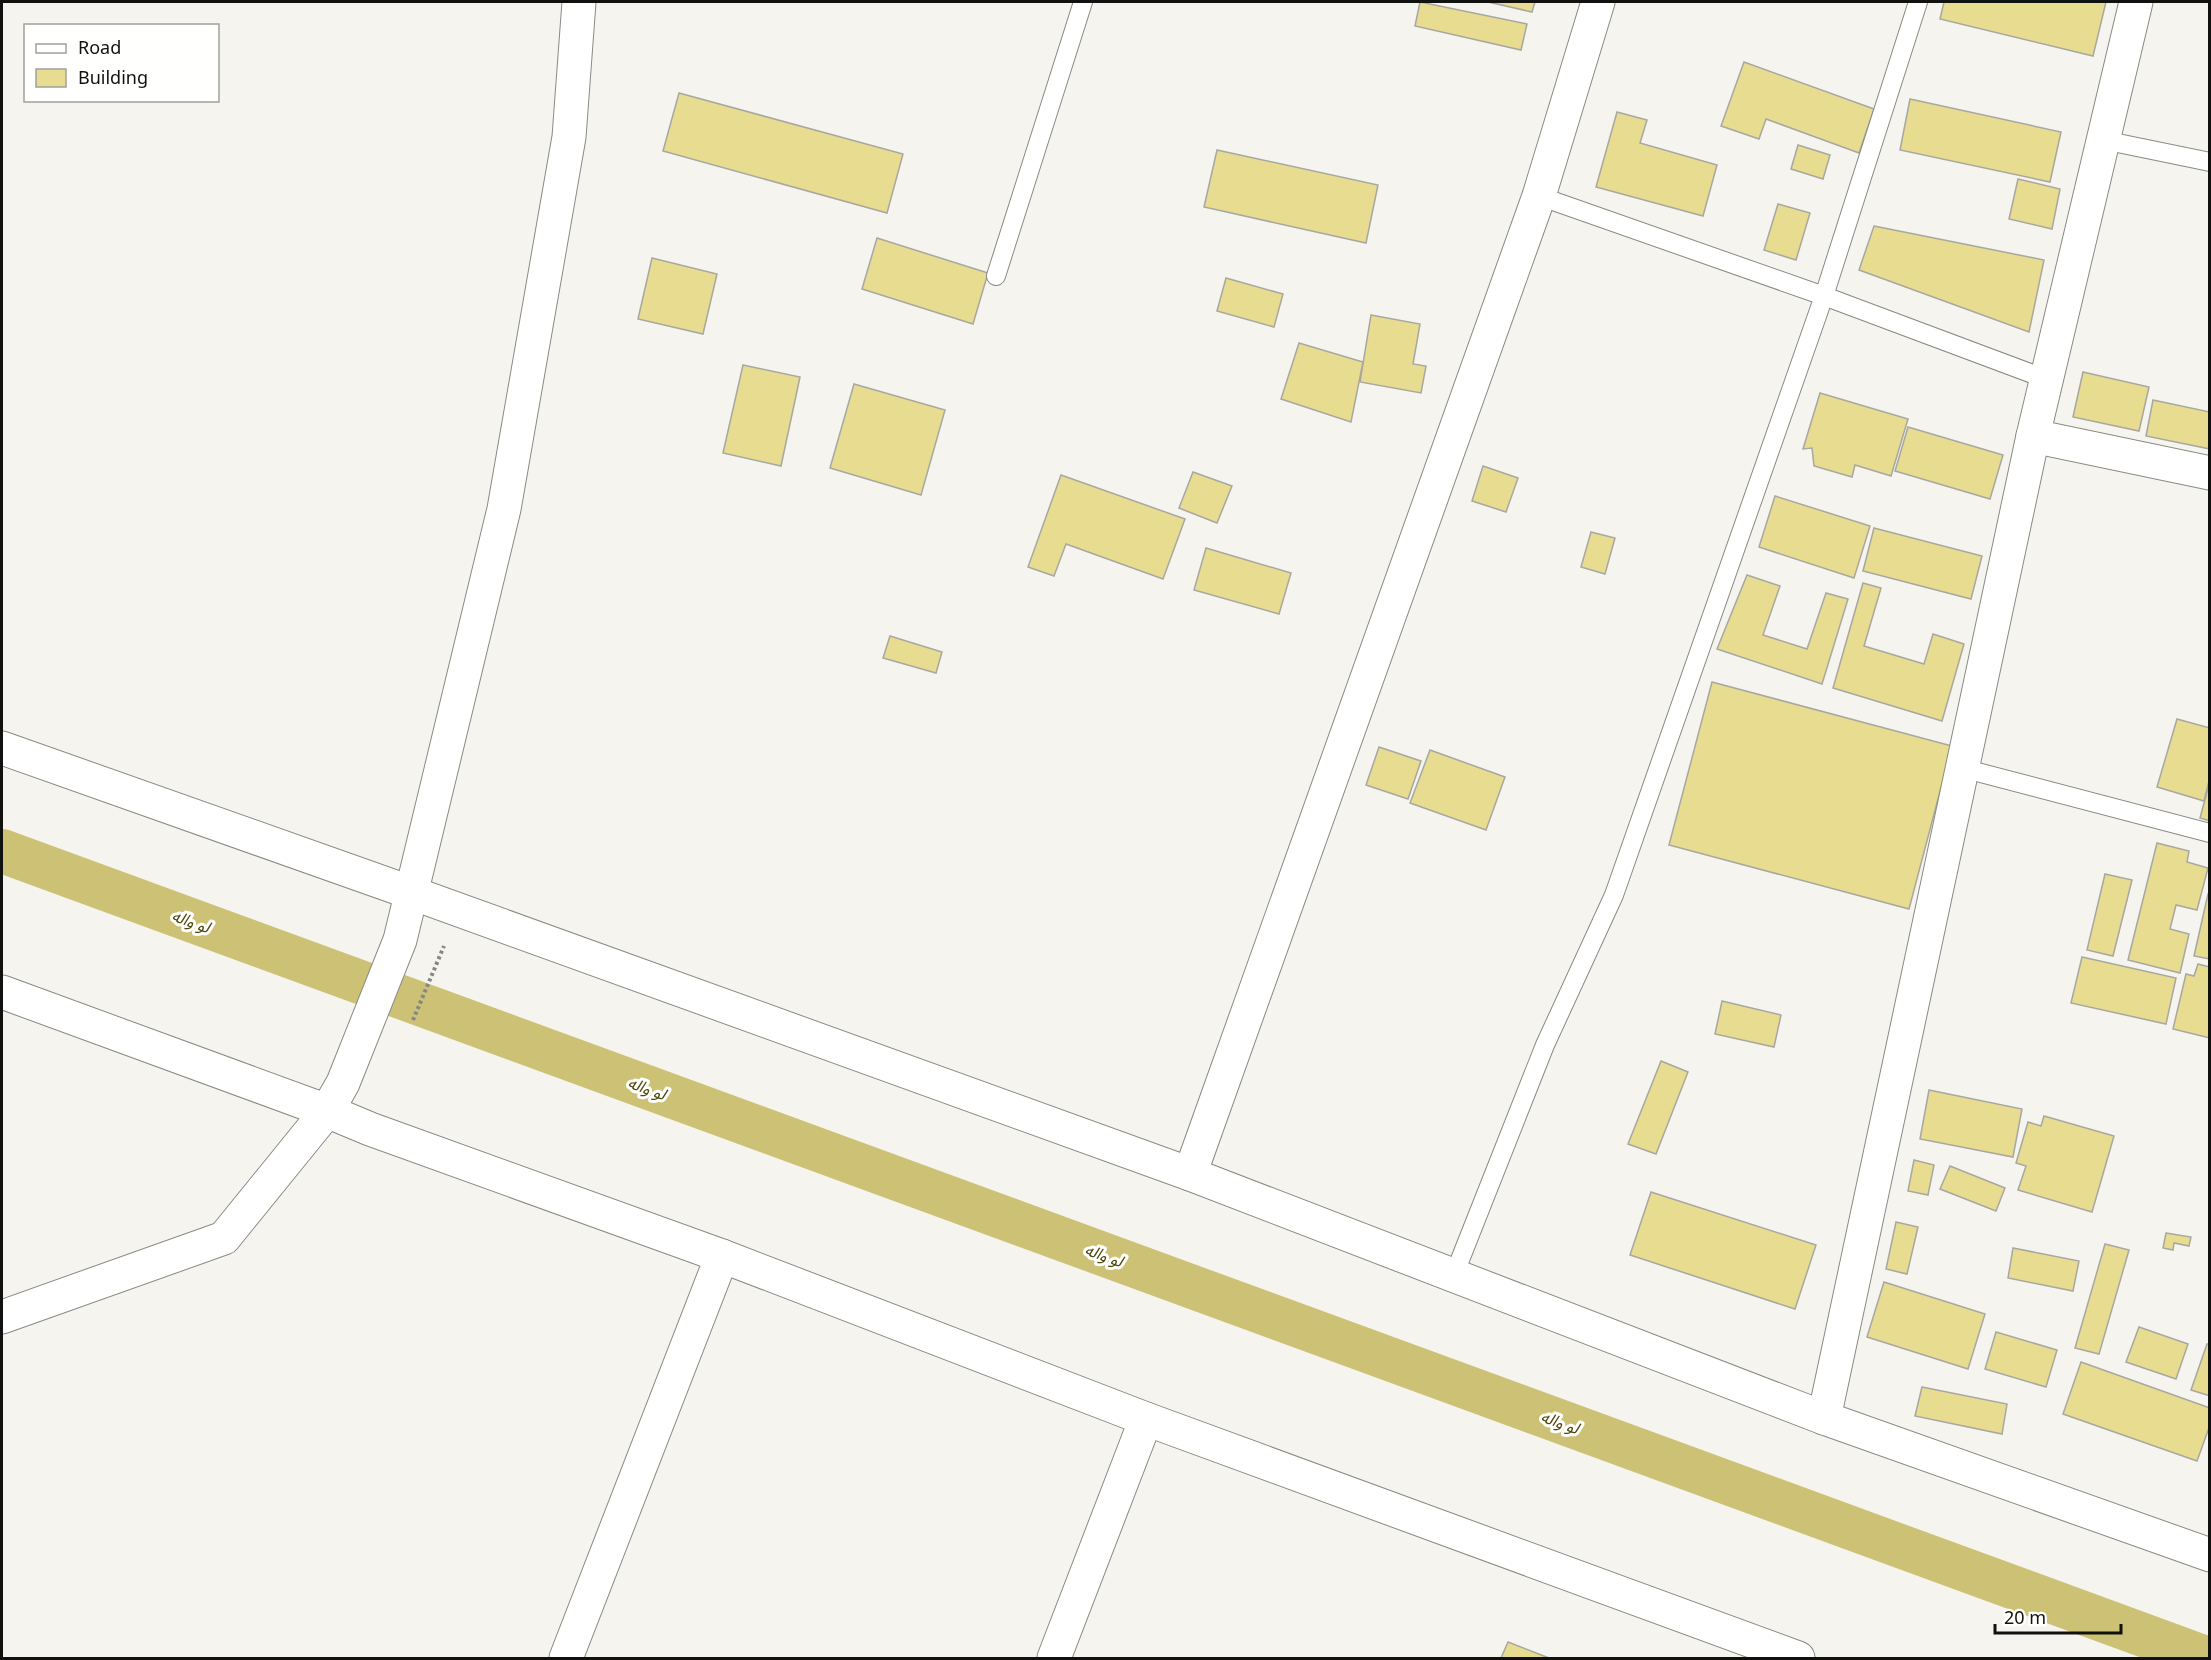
<svg xmlns="http://www.w3.org/2000/svg" width="2211" height="1660" font-family="'Noto Sans','Noto Sans Arabic',sans-serif">
  <style>
    .lines { fill: none; stroke-linecap: round; stroke-linejoin: round }
    .canal { stroke: #ccc175; stroke-width: 44 }
    .building { fill: #e7dc8f; stroke: #a8a7a2; stroke-width: 1.5 }
    .service-casing { stroke: #8a8a84; stroke-width: 20 }
    .minor-casing { stroke: #8a8a84; stroke-width: 35 }
    .tertiary-casing { stroke: #8a8a84; stroke-width: 35 }
    .path { stroke: #868682; stroke-width: 4; stroke-dasharray: 3 3; stroke-linecap: butt }
    .service { stroke: #fff; stroke-width: 18 }
    .minor { stroke: #fff; stroke-width: 33 }
    .tertiary { stroke: #fff; stroke-width: 33 }
    .labels { text-anchor: middle; dominant-baseline: central; stroke-width: 6; stroke-linejoin: round; paint-order: stroke }
    .water-label { font-size: 16px; font-style: italic; fill: #4f460a; stroke: #fffffe }
  </style>
  <rect width="100%" height="100%" fill="#f5f4ee"/>
  <g class="lines">
    <polyline class="canal" points="2,851 2206,1658"/>
  </g>
  <g class="building">
    <polygon points="1420,2 1527,24 1521,50 1415,26"/>
    <polygon points="1488,2 1535,2 1532,12"/>
    <polygon points="1944,2 2106,2 2093,56 1940,19"/>
    <polygon points="1744,62 1874,109 1859,153 1766,119 1759,139 1721,126"/>
    <polygon points="679,93 903,154 887,213 663,151"/>
    <polygon points="1910,99 2061,132 2050,182 1900,150"/>
    <polygon points="1617,112 1647,120 1640,143 1717,165 1703,216 1596,187"/>
    <polygon points="1798,145 1830,155 1823,179 1791,169"/>
    <polygon points="1217,150 1378,185 1366,243 1204,207"/>
    <polygon points="2018,179 2060,189 2052,229 2009,219"/>
    <polygon points="1778,204 1810,213 1796,260 1764,250"/>
    <polygon points="1874,226 2044,260 2029,332 1859,270"/>
    <polygon points="877,238 988,273 973,324 862,289"/>
    <polygon points="652,258 717,274 703,334 638,319"/>
    <polygon points="1226,278 1283,294 1274,327 1217,311"/>
    <polygon points="1371,315 1420,324 1413,364 1426,366 1421,393 1360,382"/>
    <polygon points="1299,343 1363,362 1351,422 1281,399"/>
    <polygon points="743,365 800,377 781,466 723,453"/>
    <polygon points="2083,372 2149,387 2139,431 2073,417"/>
    <polygon points="854,384 945,410 921,495 830,468"/>
    <polygon points="1820,393 1908,419 1891,476 1855,465 1852,477 1814,466 1812,448 1803,449"/>
    <polygon points="2153,400 2210,412 2210,449 2146,436"/>
    <polygon points="1908,427 2003,455 1990,499 1895,471"/>
    <polygon points="1483,466 1518,478 1506,512 1472,501"/>
    <polygon points="1193,472 1232,486 1217,523 1179,508"/>
    <polygon points="1061,475 1185,519 1163,579 1066,544 1054,576 1028,567"/>
    <polygon points="1775,496 1870,526 1854,578 1759,547"/>
    <polygon points="1874,528 1982,556 1971,599 1863,571"/>
    <polygon points="1591,532 1615,538 1605,574 1581,567"/>
    <polygon points="1206,548 1291,573 1279,614 1194,590"/>
    <polygon points="1747,575 1780,586 1763,635 1807,649 1826,593 1848,599 1822,684 1717,649"/>
    <polygon points="1863,583 1881,588 1864,646 1924,664 1933,634 1964,644 1942,721 1833,688"/>
    <polygon points="890,636 942,652 936,673 883,658"/>
    <polygon points="1712,682 1952,746 1909,909 1669,845"/>
    <polygon points="2177,719 2210,728 2210,777 2204,801 2157,787"/>
    <polygon points="1379,747 1421,761 1408,799 1366,785"/>
    <polygon points="1430,750 1505,777 1486,830 1410,803"/>
    <polygon points="2210,781 2210,821 2200,818"/>
    <polygon points="2157,843 2189,851 2187,862 2208,868 2197,910 2176,905 2170,929 2189,934 2180,973 2128,960"/>
    <polygon points="2105,874 2132,880 2113,956 2087,950"/>
    <polygon points="2208,894 2210,894 2210,959 2194,956"/>
    <polygon points="2082,957 2176,978 2166,1024 2071,1003"/>
    <polygon points="2198,964 2210,967 2210,1038 2173,1029 2186,974 2194,976"/>
    <polygon points="1722,1001 1781,1015 1774,1047 1715,1034"/>
    <polygon points="1661,1061 1688,1072 1656,1154 1628,1144"/>
    <polygon points="1929,1090 2022,1109 2013,1157 1920,1139"/>
    <polygon points="2044,1116 2114,1136 2092,1212 2018,1190 2026,1166 2016,1163 2028,1122 2041,1126"/>
    <polygon points="1914,1160 1934,1165 1928,1195 1908,1191"/>
    <polygon points="1950,1166 2005,1188 1996,1211 1940,1189"/>
    <polygon points="1651,1192 1816,1245 1795,1309 1630,1255"/>
    <polygon points="1896,1222 1918,1227 1907,1274 1886,1269"/>
    <polygon points="2166,1233 2191,1237 2189,1246 2174,1243 2173,1250 2163,1248"/>
    <polygon points="2105,1244 2129,1250 2099,1354 2075,1348"/>
    <polygon points="2013,1248 2079,1261 2073,1291 2008,1278"/>
    <polygon points="1884,1282 1985,1314 1968,1369 1867,1337"/>
    <polygon points="2139,1327 2188,1344 2176,1379 2126,1362"/>
    <polygon points="1996,1332 2057,1350 2046,1387 1985,1369"/>
    <polygon points="2207,1344 2210,1344 2210,1396 2191,1390"/>
    <polygon points="2081,1362 2210,1408 2210,1425 2197,1461 2063,1414"/>
    <polygon points="1922,1387 2007,1404 2002,1434 1915,1416"/>
    <polygon points="1508,1642 1549,1658 1501,1658"/>
  </g>
  <g class="lines">
    <defs>
      <g id="service">
        <polyline points="2103,140 2210,162"/>
        <polyline points="1539,196 1824,296 2046,379"/>
        <polyline points="996,276 1083,2"/>
        <polyline points="1962,768 2210,833"/>
        <polyline points="1454,1275 1545,1045 1614,895 1824,296 1918,2"/>
      </g>
      <g id="minor">
        <polyline points="2033,436 2210,473"/>
        <polyline points="1190,1174 1539,196 1598,2"/>
        <polyline points="2,1317 224,1238 327,1111 343,1083 400,940 504,509 569,137 579,2"/>
        <polyline points="1824,1418 2033,436 2136,2"/>
        <polyline points="566,1658 722,1256"/>
        <polyline points="1054,1658 1146,1419"/>
      </g>
      <g id="tertiary">
        <polyline points="2,748 412,893 1190,1174 1824,1418 2210,1555"/>
        <polyline points="2,992 327,1111 370,1129 722,1256 1146,1419 1798,1658"/>
      </g>
    </defs>
    <use href="#service" class="service-casing"/>
    <use href="#minor" class="minor-casing"/>
    <use href="#tertiary" class="tertiary-casing"/>
    <polyline class="path" points="413,1020 444,946"/>
    <use href="#service" class="service"/>
    <use href="#minor" class="minor"/>
    <use href="#tertiary" class="tertiary"/>
  </g>
  <g class="labels">
    <g class="water-label">
      <text transform="translate(191 921) rotate(20)">لو واله</text>
      <text transform="translate(647 1088) rotate(20)">لو واله</text>
      <text transform="translate(1104 1255) rotate(20)">لو واله</text>
      <text transform="translate(1560 1422) rotate(20)">لو واله</text>
    </g>
  </g>
  <rect width="2211" height="1660" fill="none" stroke="#11110f" stroke-width="6"/>
  <rect x="24" y="24" width="195" height="78" fill="#fffffe" stroke="#a0a09e" stroke-width="1.5"/>
  <rect x="36" y="44" width="30" height="9" fill="#ffffff" stroke="#a0a09e" stroke-width="1.5"/>
  <text x="78" y="54" font-size="18" fill="#11110f">Road</text>
  <rect x="36" y="69" width="30" height="18" fill="#e7dc8f" stroke="#a0a09e" stroke-width="1.5"/>
  <text x="78" y="84" font-size="18" fill="#11110f">Building</text>
  <path d="M1995 1624v9h126v-9" fill="none" stroke="#11110f" stroke-width="3"/>
  <text x="2004" y="1624" font-size="18" fill="#11110f" stroke="#fffffe" stroke-width="4.5" paint-order="stroke">20 m</text>
</svg>
